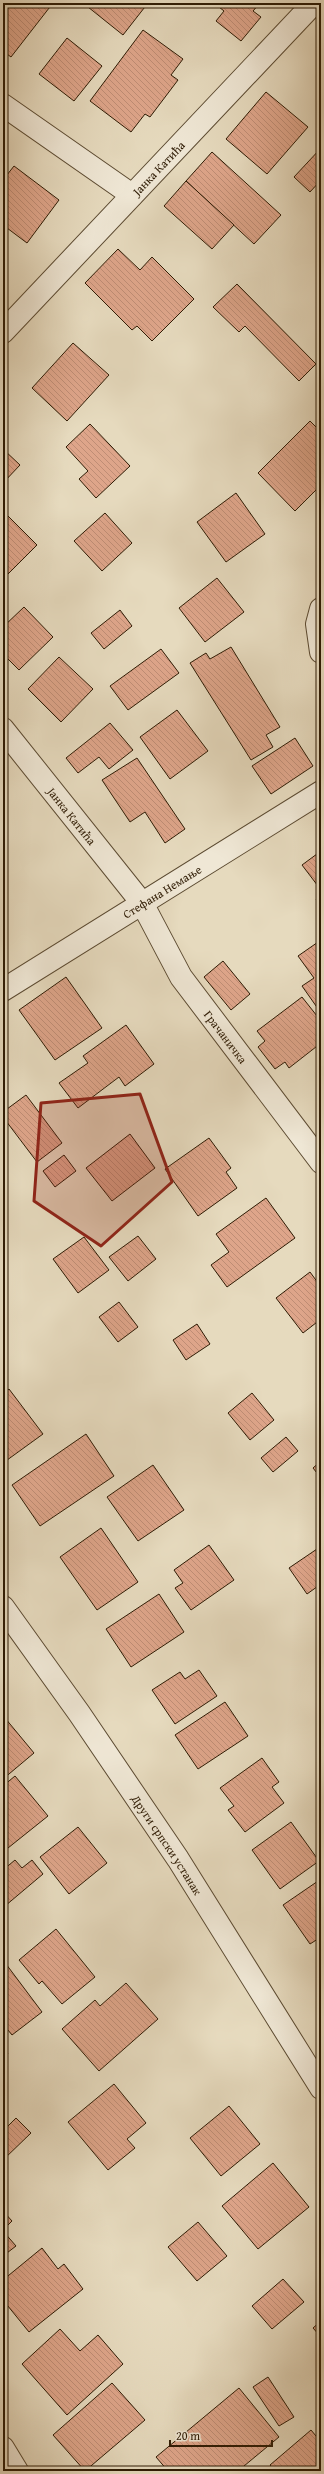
<svg xmlns="http://www.w3.org/2000/svg" width="324" height="2474" font-family="'Gentium Book Plus',serif">
  <style>
    .building { fill: url(#building-back-hatch); stroke: #2e1b04 }
    .lines { fill: none; stroke-linecap: round; stroke-linejoin: round }
    .street-casing { stroke: #5c4b32; stroke-width: 24 }
    .street { stroke: #efe7d5; stroke-width: 22 }
    .marked { fill: #8f2418; fill-opacity: 0.2; stroke: #8f2418; stroke-width: 3; stroke-linejoin: round }
    .labels { text-anchor: middle; dominant-baseline: central; stroke-width: 3.5; stroke-linejoin: round; paint-order: stroke }
    .street-label { font-size: 12px; fill: #2e1b04; stroke: #efe7d5 }
  </style>
  <defs>
    <pattern id="building-back-hatch" width="6" height="6" patternUnits="userSpaceOnUse"><rect width="6" height="6" fill="#dea58a"/><path d="M-1 5l2 2M0 0l6 6M5-1l2 2" fill="none" stroke="#bf8d75"/></pattern>
  </defs>
  <rect width="100%" height="100%" fill="#e6dabe"/>
  <filter id="stains"><feTurbulence type="fractalNoise" baseFrequency=".005" numOctaves="4"/><feColorMatrix values="0 0 0 0 .2 0 0 0 0 .09 0 0 0 0 .02 0 0 0 .5 -.17"/></filter>
  <radialGradient id="worn" r=".72"><stop offset=".6" stop-color="#630" stop-opacity="0"/><stop offset="1" stop-color="#630" stop-opacity=".3"/></radialGradient>
  <g class="building">
    <polygon points="3,3 53,3 11,57 3,51"/>
    <polygon points="83,3 148,3 123,35"/>
    <polygon points="214,3 260,3 253,11 261,17 241,41 216,21 224,11"/>
    <polygon points="143,30 183,59 171,75 178,80 150,117 145,114 131,132 90,101"/>
    <polygon points="67,38 102,66 74,101 39,74"/>
    <polygon points="266,92 308,127 267,174 226,139"/>
    <polygon points="321,148 321,180 310,192 294,177"/>
    <polygon points="212,152 281,215 254,244 186,181"/>
    <polygon points="14,166 59,200 27,243 3,225 3,180"/>
    <polygon points="186,181 234,225 212,249 164,206"/>
    <polygon points="118,249 140,270 152,257 194,299 152,341 137,326 132,330 85,283"/>
    <polygon points="237,284 316,364 299,381 245,326 239,332 213,307"/>
    <polygon points="73,343 109,375 67,421 32,388"/>
    <polygon points="310,421 321,432 321,485 295,511 258,473"/>
    <polygon points="90,424 130,466 96,498 79,479 88,471 66,447"/>
    <polygon points="3,449 20,465 3,483"/>
    <polygon points="236,493 265,534 226,562 197,522"/>
    <polygon points="3,511 37,545 3,579"/>
    <polygon points="105,513 132,543 102,571 74,541"/>
    <polygon points="217,578 244,612 205,642 179,608"/>
    <polygon points="24,607 53,637 19,670 3,654 3,627"/>
    <polygon points="120,610 132,626 104,649 91,633"/>
    <polygon points="231,647 280,727 266,735 273,747 251,760 190,663 206,653 210,659"/>
    <polygon points="161,649 179,673 128,710 110,686"/>
    <polygon points="59,657 93,689 61,722 28,689"/>
    <polygon points="177,710 208,751 170,779 140,737"/>
    <polygon points="110,723 133,750 109,769 99,757 78,773 66,758"/>
    <polygon points="295,738 313,766 271,794 252,766"/>
    <polygon points="137,758 185,829 165,843 145,812 130,822 102,780"/>
    <polygon points="321,851 321,890 302,865"/>
    <polygon points="321,895 321,906 316,899"/>
    <polygon points="321,940 321,1013 302,986 314,978 298,956"/>
    <polygon points="223,961 250,994 231,1010 204,977"/>
    <polygon points="66,977 102,1028 55,1060 19,1010"/>
    <polygon points="302,997 321,1021 321,1043 289,1068 285,1062 275,1069 258,1047 265,1041 257,1031"/>
    <polygon points="126,1025 154,1064 125,1086 119,1077 78,1108 59,1083 88,1063 83,1056"/>
    <polygon points="26,1095 62,1143 37,1162 3,1117 3,1112"/>
    <polygon points="130,1134 155,1168 112,1201 86,1168"/>
    <polygon points="209,1138 231,1168 226,1172 237,1188 198,1216 165,1169"/>
    <polygon points="64,1155 76,1171 55,1187 43,1171"/>
    <polygon points="266,1198 295,1238 227,1287 211,1265 229,1252 216,1234"/>
    <polygon points="138,1236 156,1259 128,1281 109,1257"/>
    <polygon points="84,1237 109,1270 78,1293 53,1259"/>
    <polygon points="310,1272 321,1287 321,1319 303,1333 276,1298"/>
    <polygon points="119,1302 138,1327 118,1342 99,1317"/>
    <polygon points="197,1324 210,1344 186,1360 173,1340"/>
    <polygon points="321,1349 321,1358 317,1352"/>
    <polygon points="9,1389 43,1434 3,1463 3,1394"/>
    <polygon points="252,1393 274,1420 250,1440 228,1413"/>
    <polygon points="86,1434 114,1476 40,1526 12,1485"/>
    <polygon points="286,1437 298,1451 273,1472 261,1458"/>
    <polygon points="321,1461 321,1478 313,1468"/>
    <polygon points="153,1465 184,1510 138,1541 107,1497"/>
    <polygon points="101,1528 138,1582 97,1610 60,1557"/>
    <polygon points="209,1545 234,1580 191,1610 175,1588 183,1583 174,1570"/>
    <polygon points="317,1549 321,1555 321,1584 307,1594 289,1568"/>
    <polygon points="159,1594 184,1632 131,1667 106,1629"/>
    <polygon points="199,1670 217,1696 175,1724 152,1690 180,1672 185,1679"/>
    <polygon points="225,1702 248,1736 198,1769 175,1735"/>
    <polygon points="5,1718 34,1753 3,1779 3,1719"/>
    <polygon points="262,1758 279,1782 272,1787 284,1803 245,1832 228,1810 234,1806 220,1788"/>
    <polygon points="15,1776 48,1816 3,1852 3,1786"/>
    <polygon points="291,1822 319,1861 280,1889 252,1850"/>
    <polygon points="78,1827 107,1863 69,1894 40,1857"/>
    <polygon points="15,1860 22,1868 32,1860 43,1874 5,1906 3,1904 3,1870"/>
    <polygon points="321,1879 321,1937 310,1944 283,1905"/>
    <polygon points="56,1929 95,1977 62,2004 42,1981 39,1984 19,1960"/>
    <polygon points="3,1960 42,2012 12,2035 3,2024"/>
    <polygon points="126,1983 158,2019 99,2071 62,2029 95,2000 100,2006"/>
    <polygon points="3,2047 8,2054 3,2058"/>
    <polygon points="114,2084 146,2123 127,2139 135,2148 108,2170 68,2122"/>
    <polygon points="229,2106 260,2144 221,2176 190,2138"/>
    <polygon points="16,2118 31,2133 3,2160 3,2131"/>
    <polygon points="273,2163 309,2207 258,2249 222,2206"/>
    <polygon points="3,2211 12,2221 3,2230"/>
    <polygon points="198,2222 227,2256 197,2281 168,2247"/>
    <polygon points="3,2231 16,2246 3,2256"/>
    <polygon points="42,2248 58,2269 64,2264 83,2289 29,2332 3,2300 3,2280"/>
    <polygon points="283,2279 304,2302 272,2329 252,2306"/>
    <polygon points="321,2321 321,2337 313,2328"/>
    <polygon points="60,2329 80,2351 98,2335 123,2364 67,2415 22,2364"/>
    <polygon points="268,2377 294,2417 279,2426 253,2387"/>
    <polygon points="112,2383 145,2420 85,2471 53,2435"/>
    <polygon points="239,2388 279,2437 238,2471 168,2471 156,2457"/>
    <polygon points="311,2430 321,2442 321,2471 275,2471 270,2465"/>
  </g>
  <g class="lines">
    <defs>
      <g id="street">
        <polyline points="3,105 132,195"/>
        <path id="s1" d="M3,332l311,-329"/>
        <polyline points="321,609 317,624 321,652"/>
        <path id="s2" d="M3,729l139,174 39,74 140,185"/>
        <path id="s3" d="M3,990l318,-198"/>
        <path id="s4" d="M3,1607l76,106 99,146 143,229"/>
        <polyline points="3,2448 17,2471"/>
      </g>
    </defs>
    <use href="#street" class="street-casing"/>
    <use href="#street" class="street"/>
  </g>
  <path class="marked" d="M140,1094l32,88 -71,64 -67,-45 7,-98z"/>
  <g class="labels">
    <g class="street-label">
      <text stroke="none"><textPath href="#s1" startOffset="226">Јанка Катића</textPath></text>
      <text stroke="none"><textPath href="#s2" startOffset="111">Јанка Катића</textPath></text>
      <text stroke="none"><textPath href="#s3" startOffset="187">Стефана Немање</textPath></text>
      <text stroke="none"><textPath href="#s2" startOffset="381">Грачаничка</textPath></text>
      <text stroke="none"><textPath href="#s4" startOffset="289">Други српски устанак</textPath></text>
    </g>
  </g>
  <rect width="324" height="2474" fill="none" stroke="#e6dabe" stroke-width="16"/>
  <rect x="4" y="4" width="316" height="2466" fill="none" stroke="#2e1b04" stroke-width="2"/>
  <rect x="8" y="8" width="308" height="2458" fill="none" stroke="#2e1b04"/>
  <path d="M170 2440v6h102v-6" fill="none" stroke="#2e1b04" stroke-width="2"/>
  <text x="176" y="2440" font-size="12" fill="#2e1b04" stroke="#efe7d5" stroke-width="3" paint-order="stroke">20 m</text>
  <rect width="100%" height="100%" filter="url(#stains)"/>
  <rect width="100%" height="100%" fill="url(#worn)"/>
</svg>
